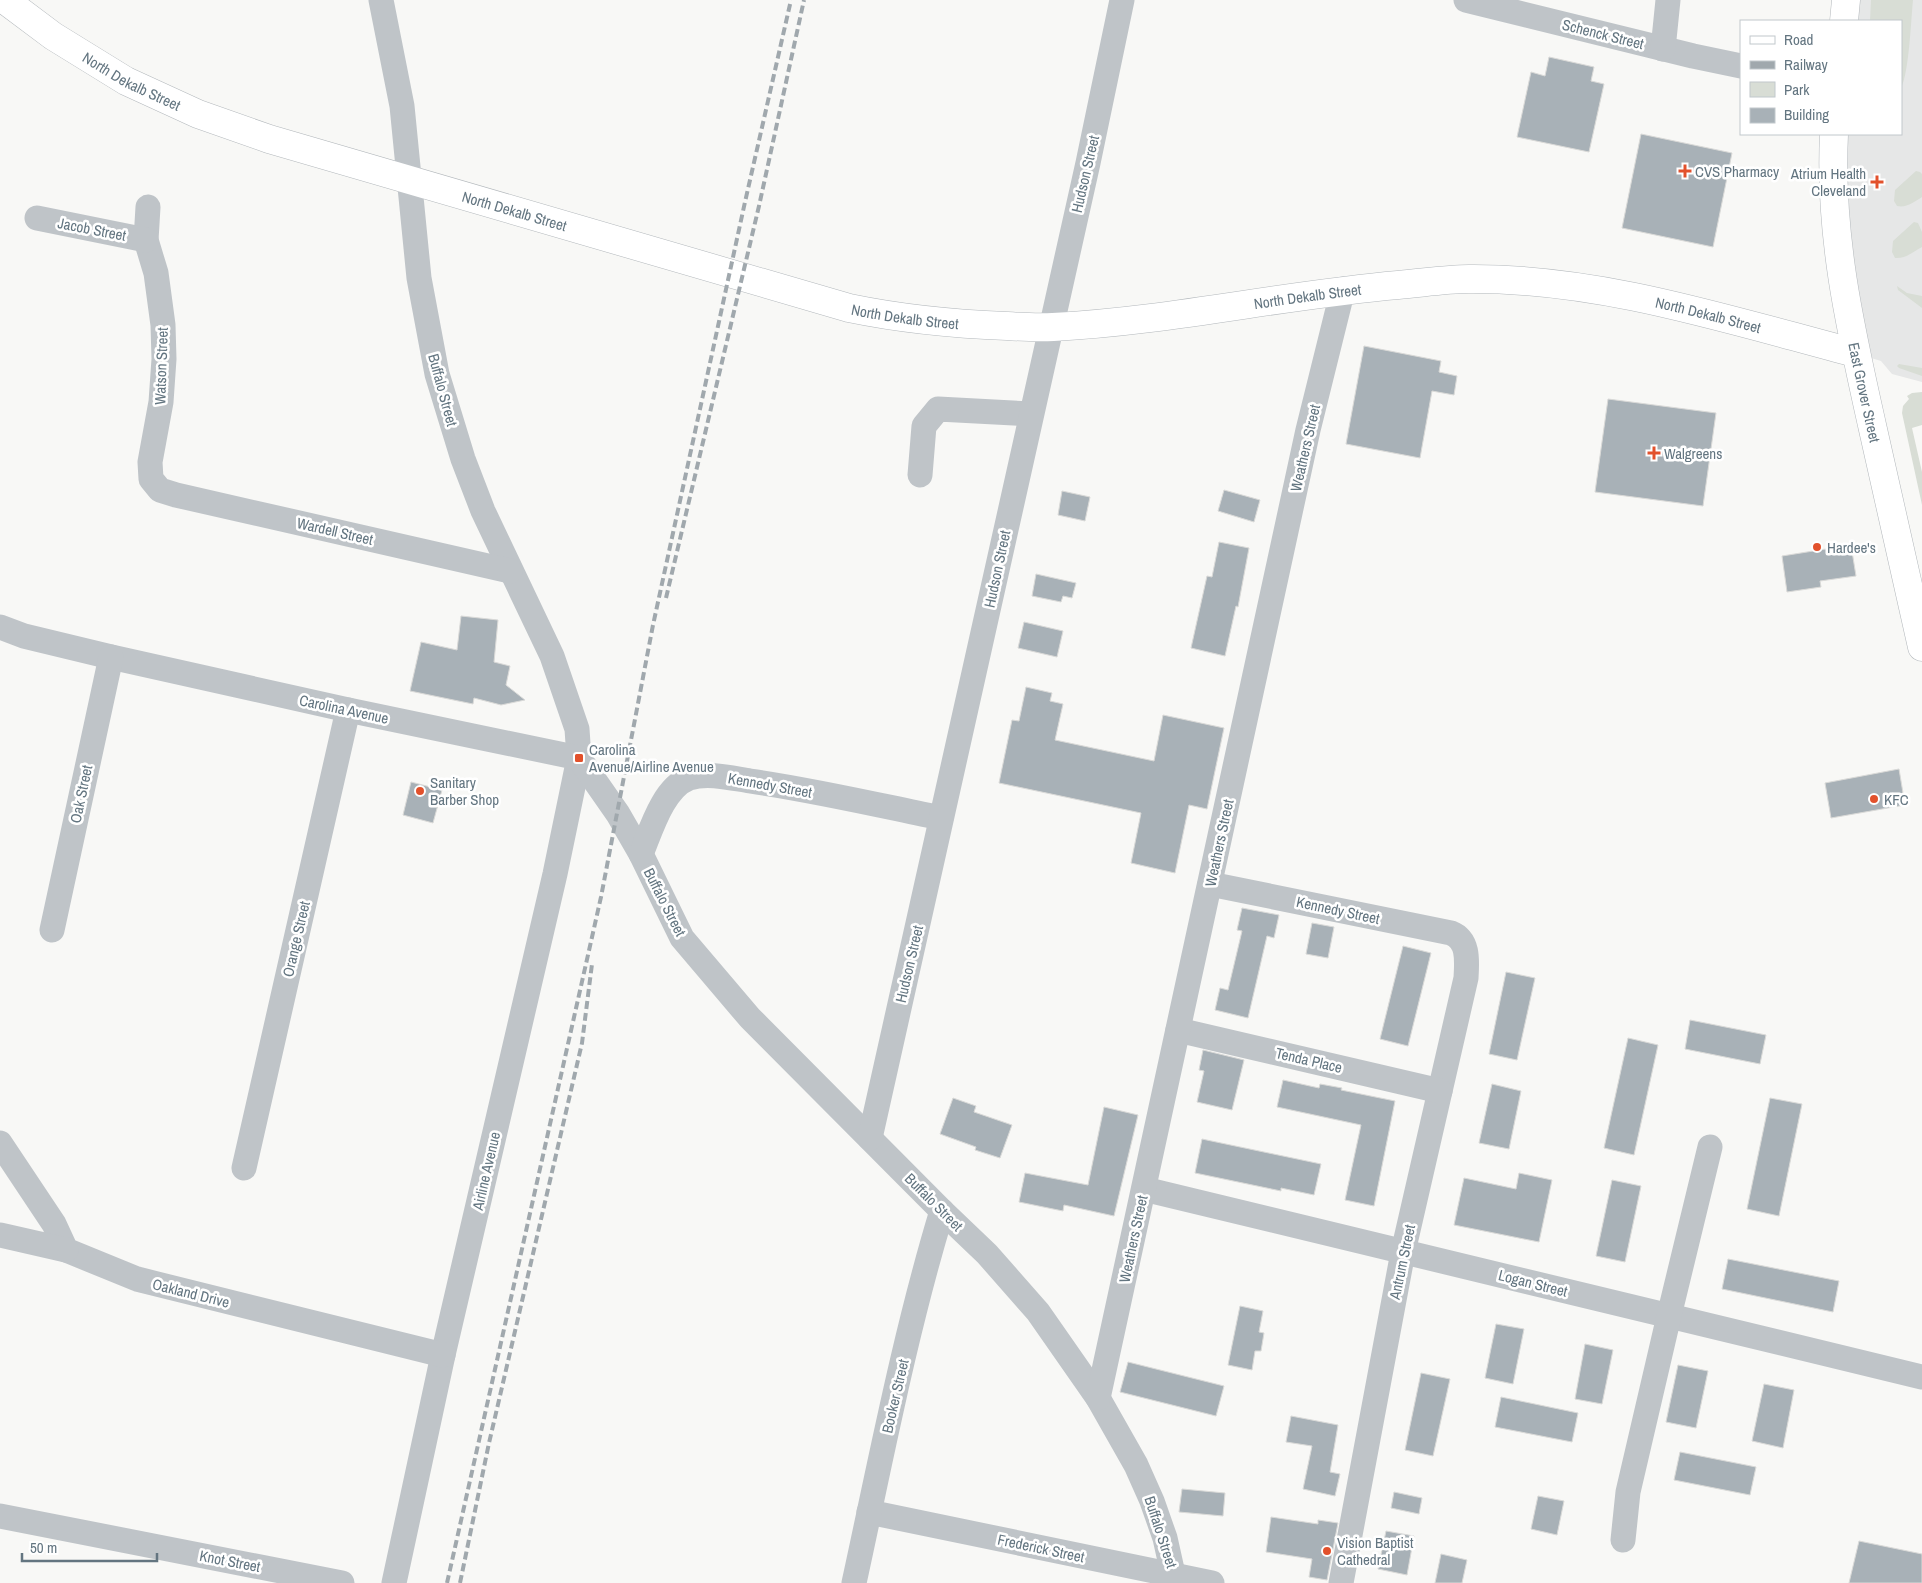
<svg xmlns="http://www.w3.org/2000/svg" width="1922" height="1583" font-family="'Archivo Narrow',sans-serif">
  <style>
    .built { fill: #e6e7e7 }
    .green { fill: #d8ddd5 }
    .building { fill: #a8b1b7; stroke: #dadad8 }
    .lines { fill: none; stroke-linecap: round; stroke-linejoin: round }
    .major-casing { stroke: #b3b8bc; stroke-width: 29 }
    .minor { stroke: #bfc4c8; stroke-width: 25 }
    .major { stroke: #fff; stroke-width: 28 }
    .rail { stroke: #a0a8ad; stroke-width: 4; stroke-dasharray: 8 4; stroke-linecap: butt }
    .poi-dot { fill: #e2512c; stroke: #fff; stroke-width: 2 }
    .labels { text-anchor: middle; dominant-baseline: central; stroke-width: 5; stroke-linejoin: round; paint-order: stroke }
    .street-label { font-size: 15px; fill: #637580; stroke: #fff }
    .poi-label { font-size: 15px; fill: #637580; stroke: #fff; text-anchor: start }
  </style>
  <rect width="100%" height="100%" fill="#f8f8f6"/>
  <polygon class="built" points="1846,0 1922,0 1922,382 1892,374 1881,361 1855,353 1834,134 1901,134 1901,21 1844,21"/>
  <g class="green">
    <path d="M1871,0h42c-2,20 -4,73 -12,88v-67h-31z"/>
    <path d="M1916,171l4,1 2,2v23c-8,5 -15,11 -25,9l-3,-5 1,-11z"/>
    <path d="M1914,222l4,1 4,9v15c-9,5 -17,12 -27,11l-3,-6 1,-11z"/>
    <polygon points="1897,286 1907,293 1922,296 1922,308 1898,290"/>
    <polygon points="1899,364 1922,368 1922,376 1899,368 1897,366"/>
    <polygon points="1922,392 1922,425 1912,428 1922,472 1922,505 1902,413 1903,406 1909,399 1907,396 1912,393"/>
  </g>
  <g class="building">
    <polygon points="1549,57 1594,67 1591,81 1604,84 1589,152 1517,137 1531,72 1545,76"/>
    <polygon points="1641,134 1732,153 1713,247 1622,228"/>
    <polygon points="1364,346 1441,361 1439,372 1457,376 1454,395 1432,391 1420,458 1346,444"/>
    <polygon points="1608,399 1716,413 1703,506 1595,492"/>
    <polygon points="1224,490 1260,500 1254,522 1218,511"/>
    <polygon points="1062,491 1090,497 1085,521 1058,515"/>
    <polygon points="1219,542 1249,548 1238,607 1236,606 1225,656 1191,648 1207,576 1212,577"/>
    <polygon points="1851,545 1856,576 1820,581 1821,587 1787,592 1782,556"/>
    <polygon points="1036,574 1076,583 1072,598 1063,596 1061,602 1032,596"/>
    <polygon points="461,616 498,620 494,662 510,666 506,685 525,700 501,705 474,698 473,704 410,691 421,642 457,650"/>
    <polygon points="1024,622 1063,631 1057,657 1018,648"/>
    <polygon points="1026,687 1052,693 1050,701 1063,704 1055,740 1154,761 1163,715 1224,728 1207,809 1189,805 1175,873 1131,863 1141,813 999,783 1012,720 1019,721"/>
    <polygon points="1899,769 1905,805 1831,818 1825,783"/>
    <polygon points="411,782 442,790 433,823 403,815"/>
    <polygon points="1242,908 1279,915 1274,938 1267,936 1248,1018 1215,1010 1220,988 1228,990 1242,931 1237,930"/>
    <polygon points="1312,923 1334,927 1328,958 1306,954"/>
    <polygon points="1403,946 1431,953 1408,1046 1380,1039"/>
    <polygon points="1506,972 1535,978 1517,1060 1489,1054"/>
    <polygon points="1690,1020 1766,1035 1760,1064 1685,1049"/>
    <polygon points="1628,1038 1658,1045 1634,1155 1604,1148"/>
    <polygon points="1203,1050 1244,1060 1232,1110 1197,1102 1204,1071 1199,1070"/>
    <polygon points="1283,1080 1319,1088 1320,1084 1342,1088 1341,1090 1395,1101 1374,1206 1345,1200 1361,1125 1277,1107"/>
    <polygon points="1492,1084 1521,1091 1509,1149 1479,1143"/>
    <polygon points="953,1098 976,1106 974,1112 1012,1125 1000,1158 975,1150 976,1147 940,1134"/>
    <polygon points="1770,1098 1802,1104 1779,1216 1747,1209"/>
    <polygon points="1104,1107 1138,1115 1114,1216 1064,1205 1063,1211 1019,1202 1025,1173 1088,1185"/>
    <polygon points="1202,1139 1321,1164 1314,1195 1281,1188 1281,1191 1195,1173"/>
    <polygon points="1519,1173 1552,1180 1539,1242 1454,1225 1464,1178 1516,1189"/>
    <polygon points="1612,1180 1641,1186 1625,1262 1596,1256"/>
    <polygon points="1728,1259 1839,1281 1833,1312 1722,1289"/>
    <polygon points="1240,1306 1263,1311 1259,1332 1264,1333 1261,1351 1255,1351 1252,1370 1228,1365"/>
    <polygon points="1496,1324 1524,1329 1513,1384 1485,1378"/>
    <polygon points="1585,1344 1613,1350 1602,1404 1575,1399"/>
    <polygon points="1128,1362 1224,1386 1216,1416 1120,1392"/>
    <polygon points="1678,1365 1708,1371 1696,1428 1666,1422"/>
    <polygon points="1421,1373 1450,1379 1433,1456 1405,1450"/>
    <polygon points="1764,1384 1794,1390 1783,1448 1752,1441"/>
    <polygon points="1501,1397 1578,1413 1572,1442 1495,1427"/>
    <polygon points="1291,1416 1338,1425 1330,1472 1340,1474 1335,1496 1303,1489 1312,1446 1286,1442"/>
    <polygon points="1680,1452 1756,1467 1750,1495 1674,1480"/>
    <polygon points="1182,1489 1225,1493 1223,1516 1179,1512"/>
    <polygon points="1394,1492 1422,1498 1419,1514 1391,1508"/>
    <polygon points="1538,1496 1564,1501 1557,1535 1531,1529"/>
    <polygon points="1271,1517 1318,1524 1318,1520 1338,1523 1327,1580 1309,1577 1312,1559 1266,1552"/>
    <polygon points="1386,1531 1414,1536 1407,1575 1378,1569"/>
    <polygon points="1859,1541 1922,1554 1922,1583 1849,1583"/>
    <polygon points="1441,1554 1467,1560 1462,1583 1435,1583"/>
  </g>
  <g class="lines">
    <defs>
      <g id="major">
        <path id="s1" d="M5,0l48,36 73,45 72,33 71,25 580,169c53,11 104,16 158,18 15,1 31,2 46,1 116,-6 230,-32 345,-42 24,-2 48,-6 71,-6 132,-1 260,41 386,74"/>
        <polyline points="1844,21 1846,0"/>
        <path id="s2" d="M1834,134c-5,101 16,193 38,291 17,74 33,148 50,222"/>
      </g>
    </defs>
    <use href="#major" class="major-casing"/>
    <g class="minor">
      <polyline points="381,0 402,106 419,278 437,374 463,459 483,511 552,656 577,729 579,758 555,874 443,1355 394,1583"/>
      <polyline points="1466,0 1693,56 1741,66"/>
      <polyline points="1663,49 1668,0"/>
      <polyline points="148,207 146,240 156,273 163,325 164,359 161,402 150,462 151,479 160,490 176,495 510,571"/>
      <polyline points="37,218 146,240"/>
      <polyline points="920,475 924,426 938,409 1031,414"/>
      <polyline points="0,627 24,636 111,657 348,710 579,758 618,814 641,854 682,938 750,1018 942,1211 987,1254 1038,1312 1098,1398 1136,1465 1152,1501 1165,1538 1175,1583"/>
      <path d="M641,854c10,-24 22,-66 48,-76 19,-6 42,0 61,3 64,9 128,24 191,37"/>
      <path d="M1210,884l241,49c18,7 16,28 15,45l-63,274 -62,331"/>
      <polyline points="52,930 111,657"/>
      <polyline points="1178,1030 1440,1091"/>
      <polyline points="870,1138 1088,163 1122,0"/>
      <polyline points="0,1143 54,1224 66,1250 137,1279 443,1355"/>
      <polyline points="244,1168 348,710"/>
      <polyline points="1144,1189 1922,1377"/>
      <polyline points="0,1235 66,1250"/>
      <polyline points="1098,1398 1308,430 1343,289"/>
      <polyline points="869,1512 1212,1583"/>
      <polyline points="0,1516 342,1583"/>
      <polyline points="1623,1540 1628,1492 1669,1316 1710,1147"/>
      <path d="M854,1583c27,-124 51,-250 88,-372"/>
    </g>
    <use href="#major" class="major"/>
    <g class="rail">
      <polyline points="666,598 759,206 804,0"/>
      <polyline points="447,1583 601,897 653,625 745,202 791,0"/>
      <polyline points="460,1583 489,1443 582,1043 592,964"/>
    </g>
  </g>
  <g class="poi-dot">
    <path d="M1682.5 163.5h5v5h5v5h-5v5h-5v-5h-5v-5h5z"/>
    <path d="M1874.5 174.5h5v5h5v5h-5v5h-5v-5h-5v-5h5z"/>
    <path d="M1651.5 445.5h5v5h5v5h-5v5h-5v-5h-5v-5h5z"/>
    <circle cx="1817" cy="547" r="5"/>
    <rect x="574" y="753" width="10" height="10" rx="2.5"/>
    <circle cx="420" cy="791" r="5"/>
    <circle cx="1874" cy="799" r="5"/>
    <circle cx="1327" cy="1551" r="5"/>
  </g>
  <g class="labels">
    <g class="street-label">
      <text transform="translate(1603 34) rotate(14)">Schenck Street</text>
      <text stroke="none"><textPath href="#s1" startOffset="151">North Dekalb Street</textPath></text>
      <text transform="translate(1085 174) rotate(-77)">Hudson Street</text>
      <text stroke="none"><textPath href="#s1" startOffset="556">North Dekalb Street</textPath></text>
      <text transform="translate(92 229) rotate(11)">Jacob Street</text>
      <text stroke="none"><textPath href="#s1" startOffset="1366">North Dekalb Street</textPath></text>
      <text stroke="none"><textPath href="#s1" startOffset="961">North Dekalb Street</textPath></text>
      <text stroke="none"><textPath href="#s1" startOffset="1771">North Dekalb Street</textPath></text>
      <text transform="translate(161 366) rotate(-88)">Watson Street</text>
      <text transform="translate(443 390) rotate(75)">Buffalo Street</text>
      <text stroke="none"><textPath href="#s2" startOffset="261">East Grover Street</textPath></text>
      <text transform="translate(1305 448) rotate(-77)">Weathers Street</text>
      <text transform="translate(335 531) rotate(13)">Wardell Street</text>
      <text transform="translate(997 569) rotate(-78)">Hudson Street</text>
      <text transform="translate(344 709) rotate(12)">Carolina Avenue</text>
      <text transform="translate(770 785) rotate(10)">Kennedy Street</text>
      <text transform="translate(81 794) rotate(-78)">Oak Street</text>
      <text transform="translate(1219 843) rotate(-78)">Weathers Street</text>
      <text transform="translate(665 902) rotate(63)">Buffalo Street</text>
      <text transform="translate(1338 910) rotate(12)">Kennedy Street</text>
      <text transform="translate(296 939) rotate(-77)">Orange Street</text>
      <text transform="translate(909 964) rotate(-77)">Hudson Street</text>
      <text transform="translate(1309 1060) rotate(13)">Tenda Place</text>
      <text transform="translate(486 1171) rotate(-77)">Airline Avenue</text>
      <text transform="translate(934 1202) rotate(45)">Buffalo Street</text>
      <text transform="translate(1133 1239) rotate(-78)">Weathers Street</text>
      <text transform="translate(1402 1262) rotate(-78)">Antrum Street</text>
      <text transform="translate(1533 1283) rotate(14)">Logan Street</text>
      <text transform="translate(191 1293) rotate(14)">Oakland Drive</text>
      <text transform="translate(895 1396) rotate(-77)">Booker Street</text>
      <text transform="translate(1161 1532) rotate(72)">Buffalo Street</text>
      <text transform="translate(1041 1548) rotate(12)">Frederick Street</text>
      <text transform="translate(230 1561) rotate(11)">Knot Street</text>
    </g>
    <g class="poi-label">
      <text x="1695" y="171">CVS Pharmacy</text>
      <text x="1866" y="173" text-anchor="end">Atrium Health<tspan x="1866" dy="17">Cleveland</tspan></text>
      <text x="1664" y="453">Walgreens</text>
      <text x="1827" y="547">Hardee's</text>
      <text x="589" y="749">Carolina<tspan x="589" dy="17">Avenue/Airline Avenue</tspan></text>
      <text x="430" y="782">Sanitary<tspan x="430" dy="17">Barber Shop</tspan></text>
      <text x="1884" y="799">KFC</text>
      <text x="1337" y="1542">Vision Baptist<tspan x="1337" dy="17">Cathedral</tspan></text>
    </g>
  </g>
  <rect x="1740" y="20" width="162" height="115" fill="#ffffff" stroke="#c1c8cc"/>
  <rect x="1750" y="36" width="25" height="8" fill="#ffffff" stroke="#c1c8cc"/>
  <text x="1784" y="45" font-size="15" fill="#637580">Road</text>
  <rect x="1750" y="61" width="25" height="8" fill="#a0a8ad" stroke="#c1c8cc"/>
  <text x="1784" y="70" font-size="15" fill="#637580">Railway</text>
  <rect x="1750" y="82" width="25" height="15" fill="#d8ddd5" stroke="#c1c8cc"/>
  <text x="1784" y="95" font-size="15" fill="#637580">Park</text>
  <rect x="1750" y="108" width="25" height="15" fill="#a8b1b7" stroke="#c1c8cc"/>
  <text x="1784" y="120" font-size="15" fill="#637580">Building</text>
  <path d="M22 1553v8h135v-8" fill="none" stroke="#637580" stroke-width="2.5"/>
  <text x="30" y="1553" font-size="15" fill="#637580" stroke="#ffffff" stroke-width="4" paint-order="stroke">50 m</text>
</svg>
